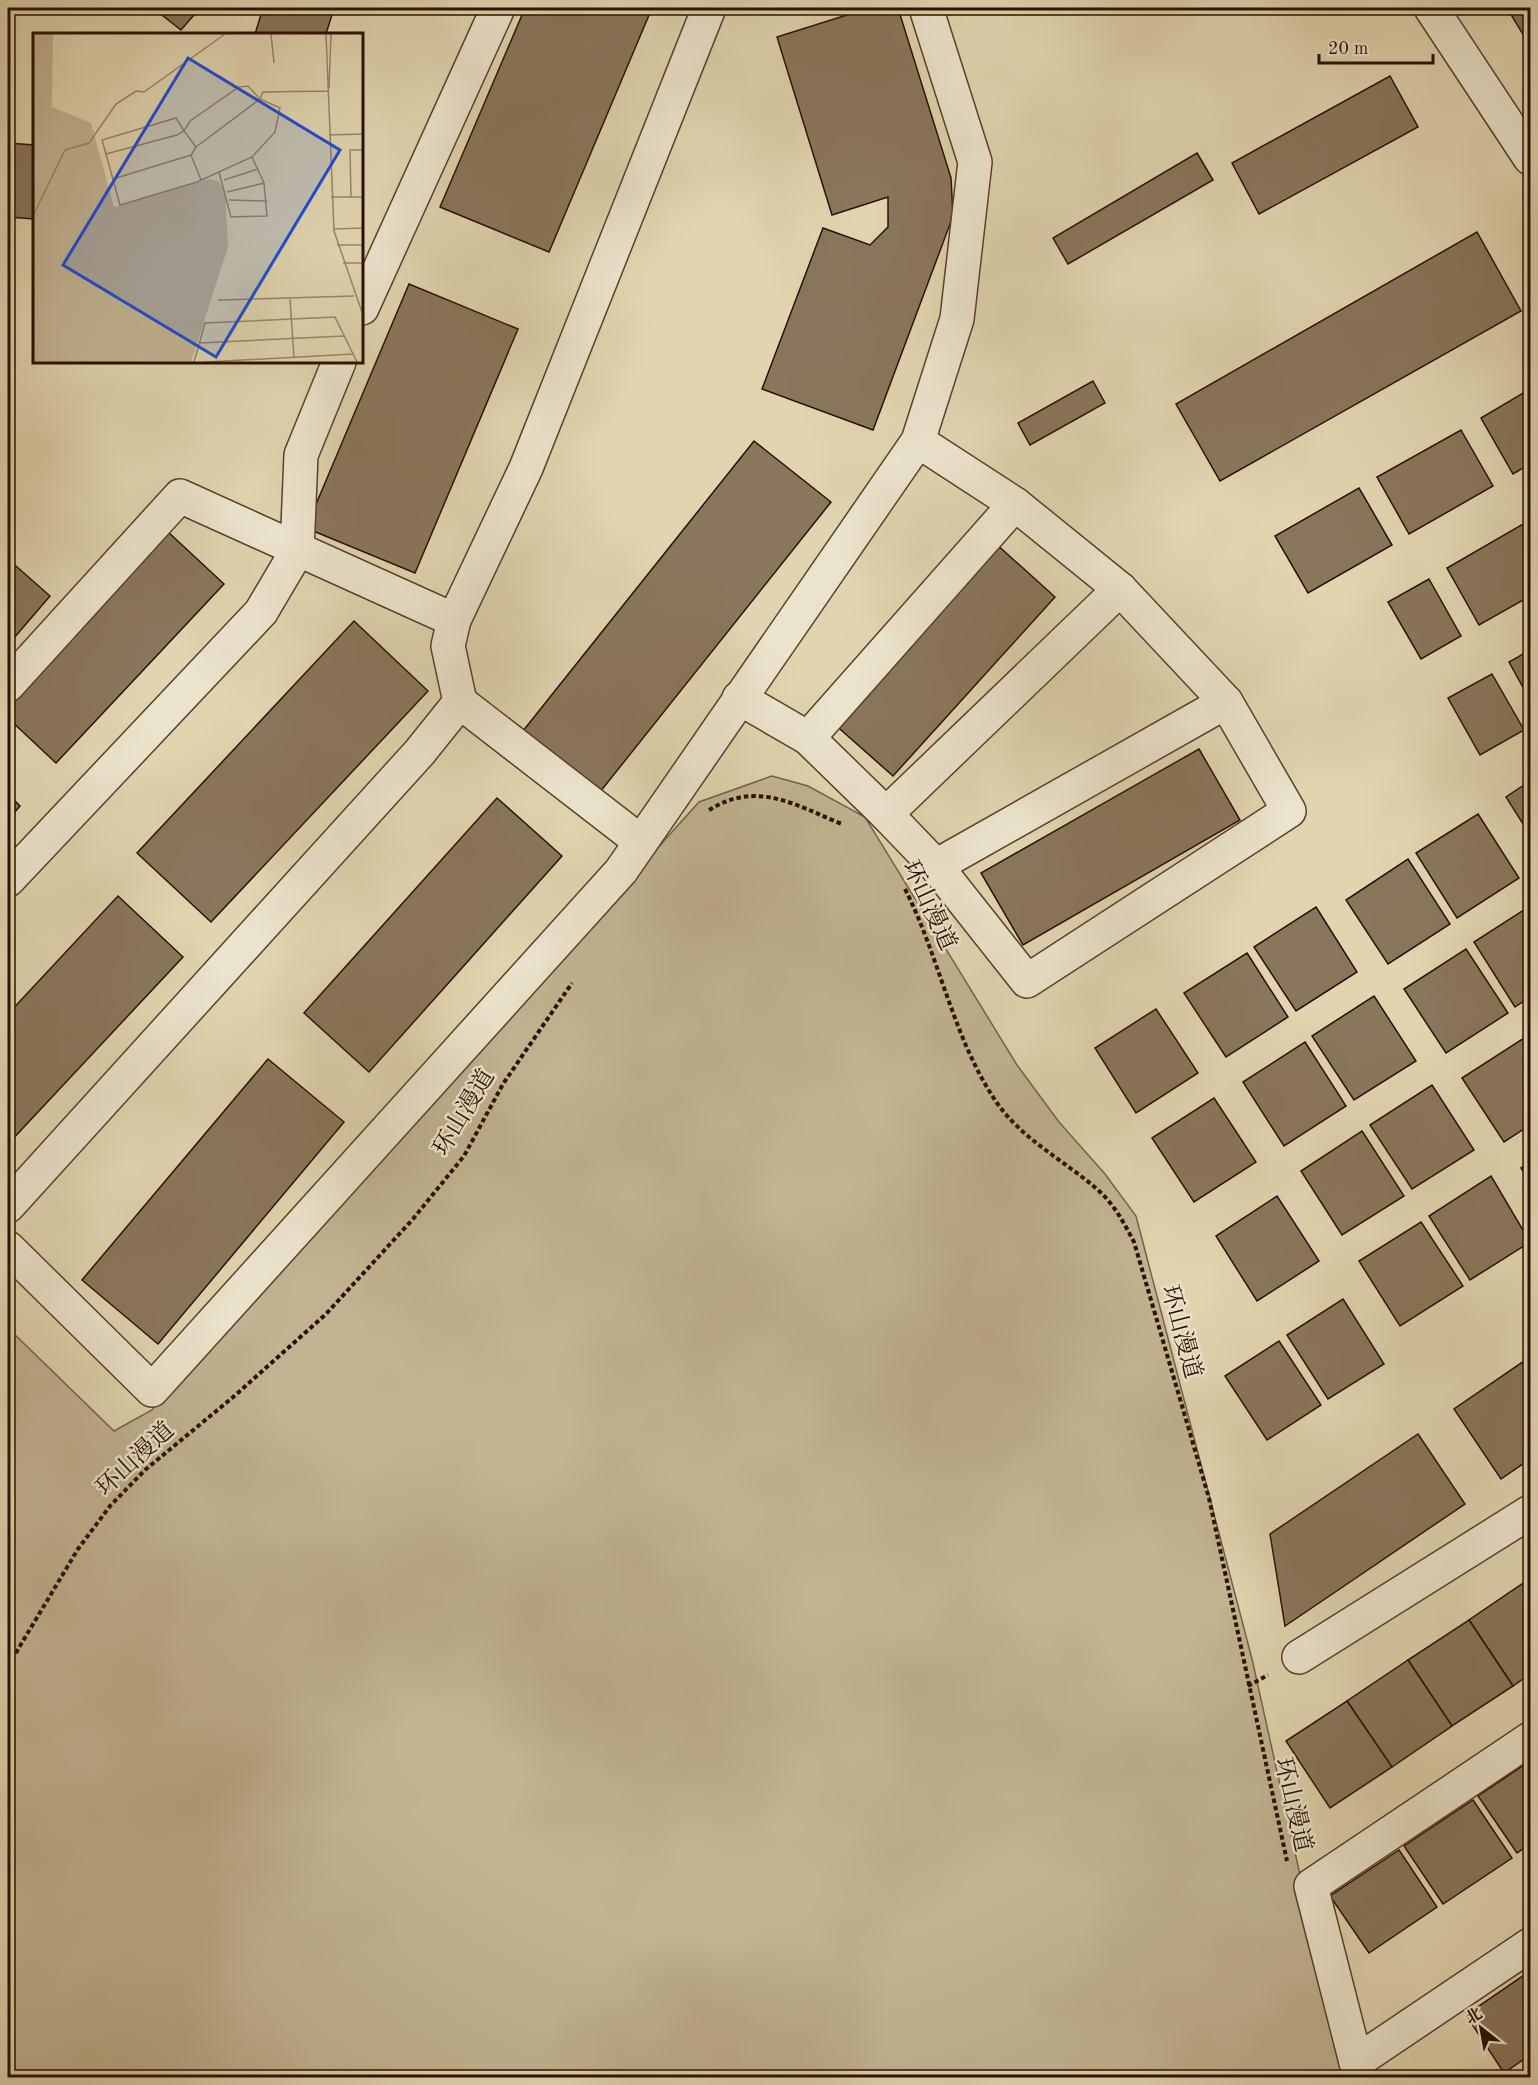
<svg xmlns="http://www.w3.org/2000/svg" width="1538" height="2085" font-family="'Old Standard TT','Noto Serif SC',serif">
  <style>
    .green { fill: #c1b392; stroke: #766149; stroke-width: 1.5 }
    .building { fill: #89765c; stroke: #2b0f00; stroke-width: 1.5 }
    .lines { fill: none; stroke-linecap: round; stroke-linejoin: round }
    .minor-casing { stroke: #58402c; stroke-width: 36 }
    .path { stroke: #2b0f00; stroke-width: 4; stroke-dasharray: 4.5 3; stroke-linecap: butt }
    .minor { stroke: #ebe4cc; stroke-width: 33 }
    .labels { text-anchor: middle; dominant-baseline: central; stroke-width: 5; stroke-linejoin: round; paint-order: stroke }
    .street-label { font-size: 24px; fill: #2b0f00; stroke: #ebe4cc }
    .inset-road { fill: none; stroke: #98866a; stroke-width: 1.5 }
    .view { fill: #1d4ed8; fill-opacity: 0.15; stroke: #1d4ed8; stroke-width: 3 }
    .inset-edge { fill: none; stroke: #2b0f00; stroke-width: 3 }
  </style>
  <rect width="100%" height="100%" fill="#e0d5b0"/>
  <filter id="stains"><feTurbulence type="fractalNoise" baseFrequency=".00333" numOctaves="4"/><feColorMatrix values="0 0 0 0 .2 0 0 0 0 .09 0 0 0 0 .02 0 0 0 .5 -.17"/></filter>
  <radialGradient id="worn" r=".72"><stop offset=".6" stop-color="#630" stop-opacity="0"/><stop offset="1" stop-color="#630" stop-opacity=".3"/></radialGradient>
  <polygon class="green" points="772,776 808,786 865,817 1017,1065 1059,1122 1105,1174 1136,1216 1252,1659 1345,2077 8,2077 8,1328 114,1431 152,1410 699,802"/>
  <g class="building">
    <polygon points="64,8 77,8 74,13"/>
    <polygon points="153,8 200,8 181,30"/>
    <polygon points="263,8 334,8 326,34 255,34"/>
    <polygon points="525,8 652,8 549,252 440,207"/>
    <polygon points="869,8 898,8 951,178 953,216 873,430 762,389 823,228 870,245 888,227 888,197 832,215 777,37"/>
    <polygon points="1507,8 1530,8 1530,46"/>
    <polygon points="1390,76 1418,127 1259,214 1232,163"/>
    <polygon points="8,143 34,145 34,219 8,217"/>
    <polygon points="1197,153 1213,180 1068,264 1053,238"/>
    <polygon points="1477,232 1521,311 1220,481 1176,404"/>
    <polygon points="409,284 518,329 415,573 306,528"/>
    <polygon points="1093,381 1105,403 1030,445 1018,423"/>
    <polygon points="1530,389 1530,464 1513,474 1481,418"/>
    <polygon points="1461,430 1493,486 1409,534 1377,477"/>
    <polygon points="754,441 831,502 600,792 523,731"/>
    <polygon points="1359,488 1392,545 1308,593 1275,536"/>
    <polygon points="1530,520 1530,596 1479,625 1447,568"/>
    <polygon points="167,531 224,584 56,763 8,718 8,701"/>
    <polygon points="994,542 1055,597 893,776 832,722"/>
    <polygon points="8,559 50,596 8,645"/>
    <polygon points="1429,579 1461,636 1421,659 1388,602"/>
    <polygon points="354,621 428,691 211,922 137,853"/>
    <polygon points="1530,650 1530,700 1509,662"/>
    <polygon points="1492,674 1524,730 1480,755 1448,698"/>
    <polygon points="1199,749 1240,820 1023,945 981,873"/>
    <polygon points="1530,781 1530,835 1506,797"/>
    <polygon points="8,794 20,806 8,820"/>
    <polygon points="497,798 562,856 369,1072 304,1013"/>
    <polygon points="1478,814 1519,878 1457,918 1416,853"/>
    <polygon points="1408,859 1450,924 1388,964 1346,900"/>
    <polygon points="118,896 183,957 8,1144 8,1014"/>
    <polygon points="1530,906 1530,997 1515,1007 1474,942"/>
    <polygon points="1316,907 1357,972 1296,1011 1254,947"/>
    <polygon points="1466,949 1508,1013 1446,1053 1404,989"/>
    <polygon points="1247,953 1288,1017 1226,1057 1184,993"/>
    <polygon points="1374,996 1416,1061 1354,1100 1312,1036"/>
    <polygon points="1156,1009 1198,1073 1136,1113 1095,1048"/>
    <polygon points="1524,1038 1530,1048 1530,1125 1504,1142 1462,1078"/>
    <polygon points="1305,1042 1346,1106 1284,1146 1243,1082"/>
    <polygon points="268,1059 344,1122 158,1344 82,1280"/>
    <polygon points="1432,1085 1474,1150 1412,1189 1370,1125"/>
    <polygon points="1214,1098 1256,1162 1194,1202 1152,1138"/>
    <polygon points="1362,1131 1404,1196 1342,1235 1301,1171"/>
    <polygon points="1530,1162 1530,1183 1521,1168"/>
    <polygon points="1491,1176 1530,1242 1470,1280 1429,1216"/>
    <polygon points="1277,1196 1319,1261 1257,1301 1216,1236"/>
    <polygon points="1421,1222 1463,1286 1400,1326 1359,1261"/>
    <polygon points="1343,1299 1384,1364 1328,1399 1287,1335"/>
    <polygon points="1279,1341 1321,1405 1267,1440 1225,1376"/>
    <polygon points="1530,1357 1530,1459 1501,1479 1454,1409"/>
    <polygon points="1418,1434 1465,1504 1285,1626 1270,1534"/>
    <polygon points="1529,1579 1530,1674 1513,1686 1469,1620"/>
    <polygon points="1469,1620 1513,1686 1452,1726 1408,1660"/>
    <polygon points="1408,1660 1452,1726 1392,1767 1347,1701"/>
    <polygon points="1347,1701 1392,1767 1330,1808 1286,1741"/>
    <polygon points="1530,1761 1530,1844 1517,1853 1478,1796"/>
    <polygon points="1473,1800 1512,1858 1443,1904 1404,1846"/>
    <polygon points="1399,1850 1437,1907 1369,1953 1330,1896"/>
    <polygon points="1530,1971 1530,2055 1504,2073 1466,2015"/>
  </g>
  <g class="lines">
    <defs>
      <g id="minor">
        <polyline points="1431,8 1530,158"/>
        <polyline points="362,308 498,8"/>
        <polyline points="8,685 180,496 454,620"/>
        <polyline points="739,698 808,738 886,814 936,866 1027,981 1289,811 1226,702 1120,589 1015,504 918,441"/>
        <polyline points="460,702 641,842"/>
        <polyline points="808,738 1015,504"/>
        <polyline points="886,814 1120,589"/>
        <polyline points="936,866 1226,702"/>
        <polyline points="8,880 261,612 297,551 301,455 339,362"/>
        <polyline points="8,1206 419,753 460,702 448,646 454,620 526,468 709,8"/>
        <polyline points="8,1248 152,1390 621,871 918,441 957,319 975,162 926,8"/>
        <polyline points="1299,1657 1530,1512"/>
        <polyline points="1356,2062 1530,1945"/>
        <polyline points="1360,2078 1311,1886 1530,1739"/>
      </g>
    </defs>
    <use href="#minor" class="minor-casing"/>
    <g class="path">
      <path d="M709,810c48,-30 86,-5 133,14"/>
      <path d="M905,889c35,69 48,150 92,214 26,37 68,58 101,87 16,14 26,33 36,52l75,256 78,363"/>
      <polyline points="8,1666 78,1549 110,1506 145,1470 232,1398 326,1314 413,1219 464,1156 503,1084 572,983"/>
      <polyline points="1248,1686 1268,1675"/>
    </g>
    <use href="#minor" class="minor"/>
  </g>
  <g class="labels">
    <g class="street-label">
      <text transform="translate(928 906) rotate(65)">环山漫道</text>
      <text transform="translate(465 1113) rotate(-59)">环山漫道</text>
      <text transform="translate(1180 1332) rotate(75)">环山漫道</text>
      <text transform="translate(136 1460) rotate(-43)">环山漫道</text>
      <text transform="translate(1292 1805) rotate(77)">环山漫道</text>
    </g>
  </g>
  <g transform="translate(33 33)">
    <rect width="330" height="330" fill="#e0d5b0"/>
    <path d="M0,1h20l-1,73 39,16 23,84 95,-28 9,2 7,10 3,56 -37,115h-158z" fill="#c1b392"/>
    <path class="inset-road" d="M238,1l3,29M293,1l8,197 29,84M296,55l2,-54M296,102l34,-1M73,121l71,-19 7,-4 6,-10 49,-34 9,-1 12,13 20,9 -5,24 -23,25 -55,25 -77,23 -14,-51 -4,-14 74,-22 8,13 12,16M158,122l10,25M186,139l12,45 36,-1 -3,-33 -12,-26M80,146l78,-24 5,-8 64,-48 3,-7 65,-1M191,147l34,-11M194,159l37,-9M298,164h32M318,164l-1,-47h13M196,167l38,1M0,183l32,-66 24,-7 27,-39 20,-13 8,1 81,-58M301,196l29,-1M304,212h26M310,230h20M257,265l4,60M185,267l136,-4M166,310l145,-7M161,329l11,-39 130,-6 22,45M173,329l147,-8"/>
    <path class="view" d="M155,25l152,92 -124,207 -153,-92z"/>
    <rect width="330" height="330" class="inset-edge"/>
  </g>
  <rect width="1538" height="2085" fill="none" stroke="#e0d5b0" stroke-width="30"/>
  <rect x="9" y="9" width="1520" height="2067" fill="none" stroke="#2b0f00" stroke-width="3"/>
  <rect x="15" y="15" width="1508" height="2055" fill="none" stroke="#2b0f00" stroke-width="1.5"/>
  <g transform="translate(1481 2028) rotate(329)" stroke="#ebe4cc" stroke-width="4.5" paint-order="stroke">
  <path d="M0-4.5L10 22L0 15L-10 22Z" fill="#2b0f00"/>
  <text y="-9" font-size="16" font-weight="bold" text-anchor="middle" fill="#2b0f00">北</text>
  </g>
  <path d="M1319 54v9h114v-9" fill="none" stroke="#2b0f00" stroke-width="3"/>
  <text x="1328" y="54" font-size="18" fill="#2b0f00" stroke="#ebe4cc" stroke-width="4.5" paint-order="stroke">20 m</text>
  <rect width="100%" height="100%" filter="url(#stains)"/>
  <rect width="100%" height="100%" fill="url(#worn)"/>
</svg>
